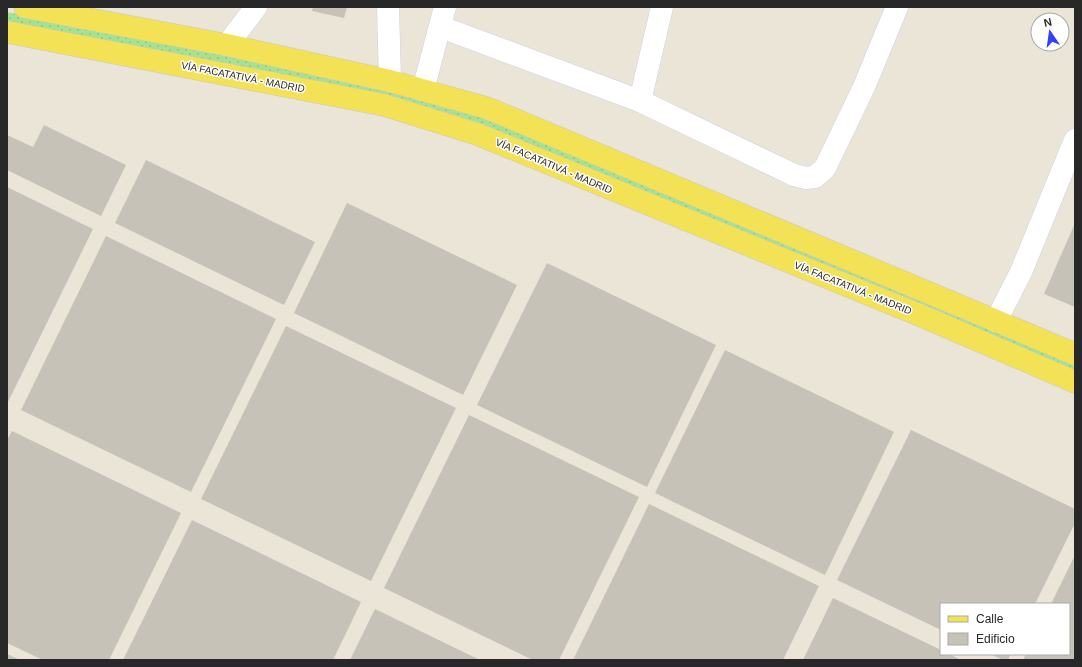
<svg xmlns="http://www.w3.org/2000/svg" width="1082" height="667" font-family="Helvetica,sans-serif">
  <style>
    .grass { fill: url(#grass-dots) }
    .building { fill: #c6c2b8 }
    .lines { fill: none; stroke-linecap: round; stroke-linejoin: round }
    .minor-casing { stroke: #cecfe1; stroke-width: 23 }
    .major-casing { stroke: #c7c7c7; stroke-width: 23 }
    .minor { stroke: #fff; stroke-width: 22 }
    .major { stroke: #f3e156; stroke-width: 22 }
    .labels { text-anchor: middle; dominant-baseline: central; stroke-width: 3; stroke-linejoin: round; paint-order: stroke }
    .street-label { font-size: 10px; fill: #282828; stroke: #fff }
  </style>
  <defs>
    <pattern id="grass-dots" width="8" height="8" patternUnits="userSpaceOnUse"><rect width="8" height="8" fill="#a5e393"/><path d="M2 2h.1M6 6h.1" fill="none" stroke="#8ec37f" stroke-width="1.8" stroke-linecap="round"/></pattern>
  </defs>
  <rect width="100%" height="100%" fill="#ebe5d8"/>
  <polygon class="grass" points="7,12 380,87 431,101 532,135 1075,363 1075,372 381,96 7,21"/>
  <g class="building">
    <polygon points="313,7 347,7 344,18 312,11"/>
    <polygon points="44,125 126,165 101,216 7,170 7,135 33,147"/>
    <polygon points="146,160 315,242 284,305 115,223"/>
    <polygon points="7,187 93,229 8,402 7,402"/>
    <polygon points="347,203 517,285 463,395 294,313"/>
    <polygon points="1075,223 1075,307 1044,294"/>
    <polygon points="106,236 276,319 191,492 21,410"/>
    <polygon points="547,263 716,345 647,487 477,405"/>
    <polygon points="286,326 456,408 371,581 201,499"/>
    <polygon points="725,350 894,432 825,575 655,493"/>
    <polygon points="469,415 639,497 559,660 533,660 384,588"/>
    <polygon points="911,430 1075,509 1075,523 1035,604 941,604 941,630 837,580"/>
    <polygon points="12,431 181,513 109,660 43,660 7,643 7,440"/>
    <polygon points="649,504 819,586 783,660 573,660"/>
    <polygon points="192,520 361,602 333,660 123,660"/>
    <polygon points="1075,555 1075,660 1023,660 1026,654 1069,654 1069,604 1051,604"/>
    <polygon points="833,598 941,650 941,654 949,654 961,660 803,660"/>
    <polygon points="375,609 480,660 350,660"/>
    <polygon points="7,654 20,660 7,660"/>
    <polygon points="990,654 1011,654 1008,660 1003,660"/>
  </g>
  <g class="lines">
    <defs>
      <g id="minor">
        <polyline points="388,7 390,81"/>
        <polyline points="441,27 640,101 794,175 806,178 815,177 825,168 864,87 897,7"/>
        <polyline points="227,45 256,7"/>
        <polyline points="423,90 445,7"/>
        <polyline points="640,101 662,7"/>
        <polyline points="996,321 1021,272 1075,140"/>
      </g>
      <g id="major">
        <polyline points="25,7 227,45 390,81 487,108 1075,354"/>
        <polyline points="7,32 384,105 477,134 922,316 1075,382"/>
      </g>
    </defs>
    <use href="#minor" class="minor-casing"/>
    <use href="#major" class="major-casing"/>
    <use href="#minor" class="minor"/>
    <use href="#major" class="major"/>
  </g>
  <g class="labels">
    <g class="street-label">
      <text transform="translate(243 77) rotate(11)">VÍA FACATATIVÁ - MADRID</text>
      <text transform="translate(554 166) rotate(23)">VÍA FACATATIVÁ - MADRID</text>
      <text transform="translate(853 288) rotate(22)">VÍA FACATATIVÁ - MADRID</text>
    </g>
  </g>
  <rect width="1082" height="667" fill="none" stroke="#282828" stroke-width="16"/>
  <rect x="940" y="603" width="130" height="52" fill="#ffffff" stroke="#a9a9a9"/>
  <rect x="948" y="616" width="20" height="6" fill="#f3e156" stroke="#a9a9a9"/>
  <text x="976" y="623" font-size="12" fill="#282828">Calle</text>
  <rect x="948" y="633" width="20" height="12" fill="#c6c2b8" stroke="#a9a9a9"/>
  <text x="976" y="643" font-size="12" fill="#282828">Edificio</text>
  <g transform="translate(1050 32) rotate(347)"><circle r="19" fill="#ffffff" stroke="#a9a9a9"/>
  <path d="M0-3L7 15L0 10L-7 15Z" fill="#3340fd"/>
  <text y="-6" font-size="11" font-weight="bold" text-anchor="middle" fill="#282828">N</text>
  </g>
</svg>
